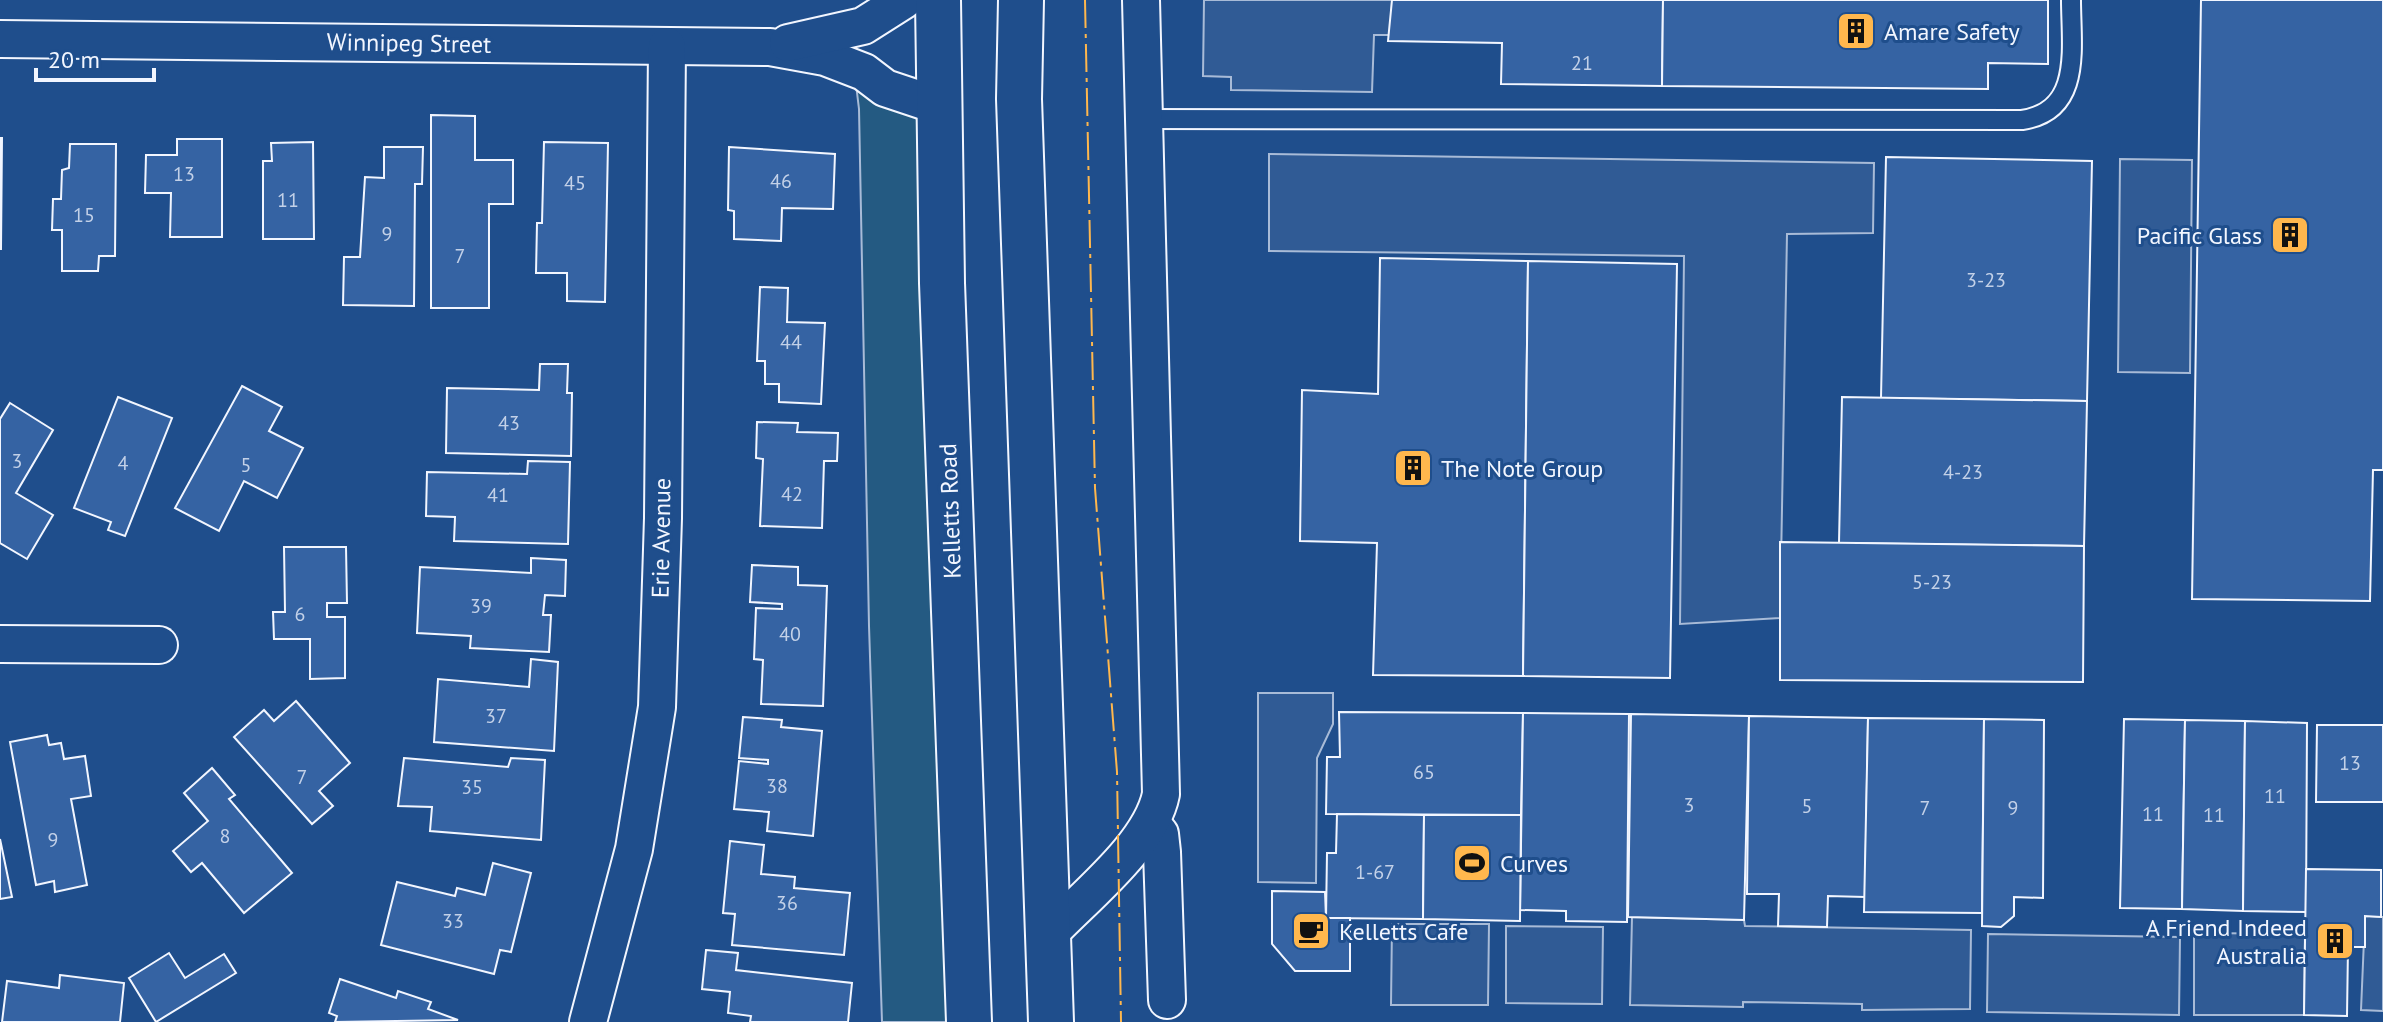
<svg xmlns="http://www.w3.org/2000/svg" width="2383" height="1022" font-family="'PT Sans',sans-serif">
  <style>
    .green { fill: #245a82; stroke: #a8bbd7; stroke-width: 2 }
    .parking { fill: #305b95; stroke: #a8bbd7; stroke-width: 2 }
    .building { fill: #3563a3; stroke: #f2f6ff; stroke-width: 2 }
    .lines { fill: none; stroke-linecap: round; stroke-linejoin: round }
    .service-casing { stroke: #f2f6ff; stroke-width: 22 }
    .minor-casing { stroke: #f2f6ff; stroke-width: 40 }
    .primary-casing { stroke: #f2f6ff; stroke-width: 48 }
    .service { stroke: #1f4e8c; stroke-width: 18 }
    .minor { stroke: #1f4e8c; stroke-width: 36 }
    .primary { stroke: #1f4e8c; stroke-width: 44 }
    .power { stroke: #ffb74d; stroke-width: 2; stroke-dasharray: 28 6 4 6; stroke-linecap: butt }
    .labels { text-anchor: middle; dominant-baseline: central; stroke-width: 6; stroke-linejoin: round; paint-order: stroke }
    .number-label { font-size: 20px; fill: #c3d1e8 }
    .poi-label { font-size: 24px; fill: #f2f6ff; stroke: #1f4e8c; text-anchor: start }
    .street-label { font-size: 24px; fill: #f2f6ff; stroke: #1f4e8c }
  </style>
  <rect width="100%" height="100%" fill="#1f4e8c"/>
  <polygon class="green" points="854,68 939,106 969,1022 882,1022 869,626 859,109"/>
  <g class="parking">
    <polygon points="1204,0 1392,0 1391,35 1374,35 1372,92 1231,90 1231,77 1203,76"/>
    <polygon points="1269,154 1874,163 1873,233 1787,234 1780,618 1680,624 1684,256 1269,251"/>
    <polygon points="2120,159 2192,160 2190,373 2118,372"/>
    <polygon points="1258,693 1333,693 1333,724 1317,758 1316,883 1258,882"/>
    <polygon points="2365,916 2383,917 2383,1011 2361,1010"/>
    <polygon points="1632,917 1744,920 1745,926 1971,930 1970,1009 1862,1010 1862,1004 1743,1002 1743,1007 1630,1005"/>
    <polygon points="1392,924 1489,924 1488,1005 1391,1005"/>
    <polygon points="1506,926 1603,927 1602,1004 1506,1003"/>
    <polygon points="2194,933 2305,934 2304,1015 2194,1015"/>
    <polygon points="1988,934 2180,937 2179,1015 1987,1012"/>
  </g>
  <g class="building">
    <polygon points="1392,0 1663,0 1662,86 1501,84 1502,43 1388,41"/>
    <polygon points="1663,0 2048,0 2048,64 1988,63 1988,89 1662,86"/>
    <polygon points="2201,0 2383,0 2383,470 2373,470 2370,601 2192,599"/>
    <polygon points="431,115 475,116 475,160 513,160 513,204 489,204 489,308 431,308"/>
    <polygon points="0,138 2,138 1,249 0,249"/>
    <polygon points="177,139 222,139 222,237 170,237 171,193 145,193 146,155 177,155"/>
    <polygon points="313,142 314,239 263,239 263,161 272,161 271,143"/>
    <polygon points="544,142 608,143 605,302 567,301 567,273 536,273 537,223 542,223"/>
    <polygon points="70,144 116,144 115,256 99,256 98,271 62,271 62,230 52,230 53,199 61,199 62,170 69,168"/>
    <polygon points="384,147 423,147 422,184 415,184 414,306 343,305 344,257 360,257 365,177 384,178"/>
    <polygon points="729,147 835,154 833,209 782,208 781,241 734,239 734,211 728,210"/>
    <polygon points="1886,157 2092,161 2087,401 1881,398"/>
    <polygon points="1380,258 1528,261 1523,676 1373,675 1377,543 1300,541 1302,390 1378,394"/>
    <polygon points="1528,261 1677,264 1670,678 1523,676"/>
    <polygon points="760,287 788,288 787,322 825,323 821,404 779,402 779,384 765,384 765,361 757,361"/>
    <polygon points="540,364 568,364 567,393 572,393 571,456 446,453 447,388 539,390"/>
    <polygon points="242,386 282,407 269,431 303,448 277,498 244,481 219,531 175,508"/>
    <polygon points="118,397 172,418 125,536 108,530 111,522 74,508"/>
    <polygon points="1842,397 2087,401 2084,546 1839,543"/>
    <polygon points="10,403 53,430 16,493 53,515 27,559 0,543 0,419"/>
    <polygon points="757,422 798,423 797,432 838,433 837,461 824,461 822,528 760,526 763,459 756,458"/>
    <polygon points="528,461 570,462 568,544 454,541 455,517 426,516 427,472 527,474"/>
    <polygon points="1780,542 2084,546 2083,682 1780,680"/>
    <polygon points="284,547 346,547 347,603 327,603 327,617 345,617 345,678 310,679 310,639 274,639 273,612 285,612"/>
    <polygon points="531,558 566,560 565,596 545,595 543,615 551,615 549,652 470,648 471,636 417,633 420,567 531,573"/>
    <polygon points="752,565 798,567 798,585 827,586 823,706 761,704 763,660 754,659 756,608 782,609 782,604 750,602"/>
    <polygon points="531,659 558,662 554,751 434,742 438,679 529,687"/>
    <polygon points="296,701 350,763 319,791 333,806 312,824 234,737 264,710 274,721"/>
    <polygon points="1339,712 1523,713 1521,815 1326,814 1327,757 1340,757"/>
    <polygon points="1523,713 1629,714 1627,922 1566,921 1566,911 1520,910"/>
    <polygon points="1631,714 1749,716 1744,920 1628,917"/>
    <polygon points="1749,716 1868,718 1865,897 1828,896 1827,927 1778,926 1779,894 1747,894"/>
    <polygon points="743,717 782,720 781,727 822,731 813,836 767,831 769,812 734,809 739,761 768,764 768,760 739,758"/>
    <polygon points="1868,718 1984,719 1982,913 1864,912"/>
    <polygon points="1984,719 2044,720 2043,898 2014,897 2014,916 2001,927 1982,926"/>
    <polygon points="2124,719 2185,720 2182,909 2120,908"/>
    <polygon points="2185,720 2245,721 2243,911 2182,909"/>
    <polygon points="2245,721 2307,723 2306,912 2243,911"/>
    <polygon points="2317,725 2383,725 2383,802 2316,802"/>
    <polygon points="47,735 49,745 61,743 64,759 85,756 91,796 71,799 87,885 55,892 54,881 36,885 10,742"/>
    <polygon points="404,758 508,767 511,758 545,760 541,840 430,831 432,807 398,806"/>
    <polygon points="212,768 235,795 229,799 292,873 244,913 202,863 191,872 173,851 208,821 184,793"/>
    <polygon points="1337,814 1424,815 1423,919 1326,918 1327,853 1336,853"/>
    <polygon points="1424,815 1521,815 1520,921 1423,919"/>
    <polygon points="0,839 12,897 0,899"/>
    <polygon points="730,841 764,845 761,874 795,877 794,888 850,893 844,955 732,945 735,914 723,913"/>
    <polygon points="493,863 531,873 511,952 500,950 494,974 381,945 397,882 455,896 457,888 485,895"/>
    <polygon points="2306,869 2381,870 2381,917 2365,916 2365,947 2348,947 2347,1016 2304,1015"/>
    <polygon points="1272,891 1325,892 1326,918 1350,918 1350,971 1295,971 1272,944"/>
    <polygon points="706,950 738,953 736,970 852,983 848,1022 750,1022 751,1016 728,1013 730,992 702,989"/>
    <polygon points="169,953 185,978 224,954 236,973 156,1022 129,978"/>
    <polygon points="60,975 124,983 120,1022 2,1022 7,981 59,988"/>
    <polygon points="340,979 396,998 398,991 431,1002 428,1009 458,1020 335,1022 337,1016 329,1013"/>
  </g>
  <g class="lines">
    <defs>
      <path id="service" d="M1144,119l878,1c61,-9 49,-73 49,-120"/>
      <g id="minor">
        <polyline points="0,39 770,47 825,57 864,72 885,88 939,106"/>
        <polyline points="788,43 863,26 904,0"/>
        <polyline points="0,644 159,645"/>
        <polyline points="1151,823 1160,834 1162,852 1167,1000"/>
        <path d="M1049,934c35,-37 102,-89 112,-140l-20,-794"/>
        <polyline points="588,1022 634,849 657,707 663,518 667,46"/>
      </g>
      <g id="primary">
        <polyline points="938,0 942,283 969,1022"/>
        <polyline points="1021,0 1019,99 1051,1022"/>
      </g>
    </defs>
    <use href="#service" class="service-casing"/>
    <use href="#minor" class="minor-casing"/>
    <use href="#primary" class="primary-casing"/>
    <use href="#service" class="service"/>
    <use href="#minor" class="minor"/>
    <use href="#primary" class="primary"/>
    <polyline class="power" points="1085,0 1095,488 1117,772 1121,1022"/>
  </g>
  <defs>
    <symbol id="building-square" viewBox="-11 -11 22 22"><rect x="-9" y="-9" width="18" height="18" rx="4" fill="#ffb74d" stroke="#1f4e8c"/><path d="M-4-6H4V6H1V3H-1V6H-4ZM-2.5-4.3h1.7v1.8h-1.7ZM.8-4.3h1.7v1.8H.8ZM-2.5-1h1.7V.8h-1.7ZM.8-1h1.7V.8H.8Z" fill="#111"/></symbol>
    <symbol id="stadium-square" viewBox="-11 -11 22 22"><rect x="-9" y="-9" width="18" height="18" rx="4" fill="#ffb74d" stroke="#1f4e8c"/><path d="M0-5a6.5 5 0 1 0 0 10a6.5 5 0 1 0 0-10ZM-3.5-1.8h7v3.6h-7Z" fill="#111"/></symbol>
    <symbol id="cafe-square" viewBox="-11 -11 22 22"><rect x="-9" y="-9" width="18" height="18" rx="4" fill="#ffb74d" stroke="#1f4e8c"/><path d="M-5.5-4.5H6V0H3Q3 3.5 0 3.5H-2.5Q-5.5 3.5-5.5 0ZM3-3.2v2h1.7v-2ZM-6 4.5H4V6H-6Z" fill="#111"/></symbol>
  </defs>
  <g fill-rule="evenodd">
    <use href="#building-square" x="1834" y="9" width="44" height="44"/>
    <use href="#building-square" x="2268" y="213" width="44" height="44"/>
    <use href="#building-square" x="1391" y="446" width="44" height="44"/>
    <use href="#stadium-square" x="1450" y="841" width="44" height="44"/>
    <use href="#cafe-square" x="1289" y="909" width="44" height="44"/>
    <use href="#building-square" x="2313" y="919" width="44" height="44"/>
  </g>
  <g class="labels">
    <g class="number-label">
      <text x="1582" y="63">21</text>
      <text x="184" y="174">13</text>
      <text x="781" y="181">46</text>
      <text x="575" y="183">45</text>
      <text x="288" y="200">11</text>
      <text x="84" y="215">15</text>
      <text x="387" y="234">9</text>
      <text x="460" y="256">7</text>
      <text x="1986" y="280">3-23</text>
      <text x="791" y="342">44</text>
      <text x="509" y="423">43</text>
      <text x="17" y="461">3</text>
      <text x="123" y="463">4</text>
      <text x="246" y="465">5</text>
      <text x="1963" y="472">4-23</text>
      <text x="792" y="494">42</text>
      <text x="498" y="495">41</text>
      <text x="1932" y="582">5-23</text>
      <text x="481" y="606">39</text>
      <text x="300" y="614">6</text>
      <text x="790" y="634">40</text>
      <text x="496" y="716">37</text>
      <text x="2350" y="763">13</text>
      <text x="1424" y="772">65</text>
      <text x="302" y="777">7</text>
      <text x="777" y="786">38</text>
      <text x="472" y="787">35</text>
      <text x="2275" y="796">11</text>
      <text x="1689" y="805">3</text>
      <text x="1807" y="806">5</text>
      <text x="1925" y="808">7</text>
      <text x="2013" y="808">9</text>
      <text x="2153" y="814">11</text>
      <text x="2214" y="815">11</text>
      <text x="225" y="836">8</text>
      <text x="53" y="840">9</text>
      <text x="1375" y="872">1-67</text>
      <text x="787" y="903">36</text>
      <text x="453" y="921">33</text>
    </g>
    <g class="poi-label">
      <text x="1884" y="31">Amare Safety</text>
      <text x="2262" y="235" text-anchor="end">Pacific Glass</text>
      <text x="1441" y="468">The Note Group</text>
      <text x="1500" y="863">Curves</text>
      <text x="2307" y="927" text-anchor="end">A Friend Indeed<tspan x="2307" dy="28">Australia</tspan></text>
      <text x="1339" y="931">Kelletts Cafe</text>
    </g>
    <g class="street-label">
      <text transform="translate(409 43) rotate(1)">Winnipeg Street</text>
      <text transform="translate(950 511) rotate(-92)">Kelletts Road</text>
      <text transform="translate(661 538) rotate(-89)">Erie Avenue</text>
    </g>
  </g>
  <path d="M36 68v12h118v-12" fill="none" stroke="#f2f6ff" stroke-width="4"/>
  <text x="48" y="68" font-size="24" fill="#f2f6ff" stroke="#1f4e8c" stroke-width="6" paint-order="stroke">20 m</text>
</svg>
